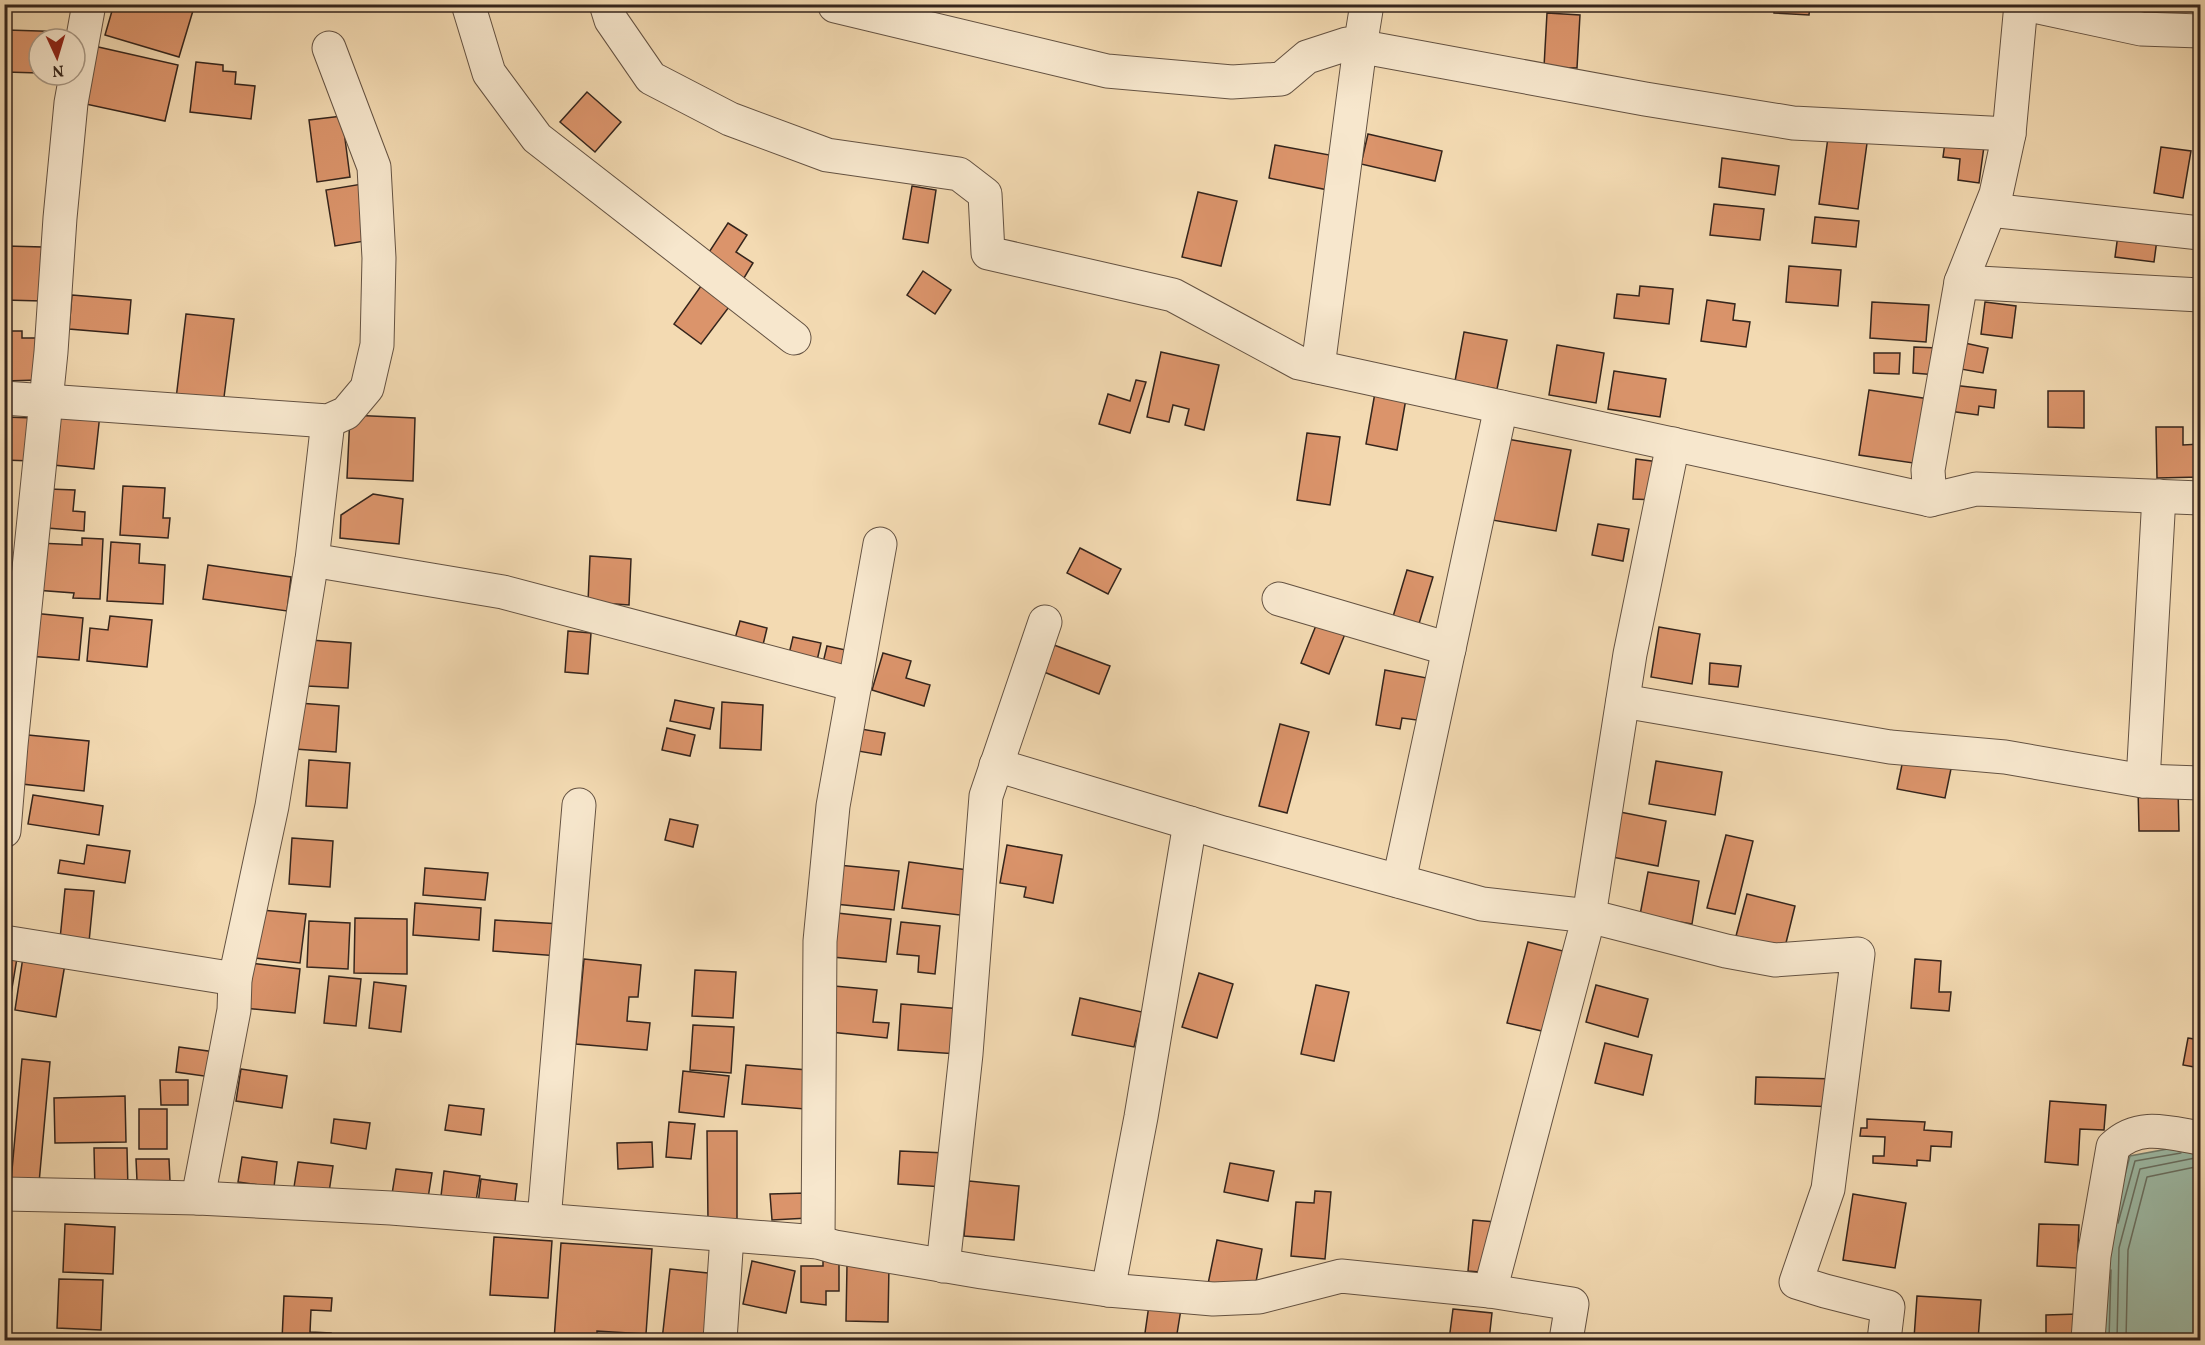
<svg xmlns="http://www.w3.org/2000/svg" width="2205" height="1345" font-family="Vollkorn,serif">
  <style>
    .water { fill: #9dbba7; stroke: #737f6f; stroke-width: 1.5 }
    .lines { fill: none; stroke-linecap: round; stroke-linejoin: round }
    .shore { stroke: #697062; stroke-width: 1.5 }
    .building { fill: #db946b; stroke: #35251c; stroke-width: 1.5 }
    .minor-casing { stroke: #645242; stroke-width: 35 }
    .minor { stroke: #f7e7cd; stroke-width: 33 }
  </style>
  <rect width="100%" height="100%" fill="#f3dab2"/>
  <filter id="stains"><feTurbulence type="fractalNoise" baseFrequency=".00333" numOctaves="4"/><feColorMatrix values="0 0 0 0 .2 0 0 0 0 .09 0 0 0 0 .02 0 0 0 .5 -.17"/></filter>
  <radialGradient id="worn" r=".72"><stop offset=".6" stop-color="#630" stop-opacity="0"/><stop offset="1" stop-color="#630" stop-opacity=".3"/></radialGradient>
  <polygon class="water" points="2200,1143 2200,1340 2103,1340 2106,1246 2130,1156"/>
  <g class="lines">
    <g class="shore">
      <polyline points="2118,1223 2135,1161 2181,1153"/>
      <polyline points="2109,1340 2111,1270"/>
      <polyline points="2117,1340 2119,1248 2140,1169 2200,1157"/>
      <polyline points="2126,1340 2128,1250 2147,1177 2200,1166"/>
    </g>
  </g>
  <g class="building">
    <polygon points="114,4 195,4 179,57 105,35"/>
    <polygon points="1774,4 1810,4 1809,15 1774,13"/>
    <polygon points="2162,4 2200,4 2200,8 2162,10"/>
    <polygon points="1547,13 1580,15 1577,68 1544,67"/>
    <polygon points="7,30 71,32 71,39 39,39 39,73 6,72"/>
    <polygon points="94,46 178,65 165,121 81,103"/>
    <polygon points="196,62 223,65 223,71 236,72 235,84 255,86 251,119 190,112"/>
    <polygon points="587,92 621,122 595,152 560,122"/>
    <polygon points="342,116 350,177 317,182 309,120"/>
    <polygon points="1829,130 1868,136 1858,209 1819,204"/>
    <polygon points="1368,134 1442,151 1435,181 1361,164"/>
    <polygon points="1946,135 1985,139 1979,183 1958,180 1960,159 1943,157"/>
    <polygon points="1275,145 1335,156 1328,190 1269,178"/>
    <polygon points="2161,147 2191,151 2183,198 2154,193"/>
    <polygon points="1722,158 1779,166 1775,195 1719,187"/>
    <polygon points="362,184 371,240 335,246 326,190"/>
    <polygon points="912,186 936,190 928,243 903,239"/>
    <polygon points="1198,192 1237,201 1221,266 1182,257"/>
    <polygon points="1714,204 1764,209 1760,240 1710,235"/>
    <polygon points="1815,217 1859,221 1856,247 1812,243"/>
    <polygon points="728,223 747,235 736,252 753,263 741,283 704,260"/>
    <polygon points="2119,227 2158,232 2154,262 2115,257"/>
    <polygon points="6,246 43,247 42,301 4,300"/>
    <polygon points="1789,266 1841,270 1838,306 1786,302"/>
    <polygon points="923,271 951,290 935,314 907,295"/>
    <polygon points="701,286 729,307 701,344 674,324"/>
    <polygon points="1640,286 1673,289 1669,324 1614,318 1617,294 1639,296"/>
    <polygon points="72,295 131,300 128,334 69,329"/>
    <polygon points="1707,300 1735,304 1733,320 1750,322 1746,347 1701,341"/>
    <polygon points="1872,302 1929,305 1926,342 1870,338"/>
    <polygon points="1985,302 2016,306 2012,338 1981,334"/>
    <polygon points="186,314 234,319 223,405 176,399"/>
    <polygon points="6,331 22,331 22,338 38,338 39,380 4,381"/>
    <polygon points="1464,332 1507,340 1497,389 1455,381"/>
    <polygon points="1960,342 1988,348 1983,373 1955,368"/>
    <polygon points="1557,345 1604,353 1596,403 1549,395"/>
    <polygon points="1914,347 1938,348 1937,375 1913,373"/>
    <polygon points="1161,352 1219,365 1204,430 1185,425 1189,409 1173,405 1169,422 1147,417"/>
    <polygon points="1874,353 1900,353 1899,374 1874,373"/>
    <polygon points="1614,371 1666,379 1660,417 1608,409"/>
    <polygon points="1136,380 1146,382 1130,433 1099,424 1108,394 1130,401"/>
    <polygon points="1952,385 1996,390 1994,408 1979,406 1978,415 1949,411"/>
    <polygon points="1376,387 1407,393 1397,450 1366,444"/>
    <polygon points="1869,390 1929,399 1920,464 1859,455"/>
    <polygon points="2048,391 2084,391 2084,428 2048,427"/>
    <polygon points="58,410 100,414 94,469 53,465"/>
    <polygon points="350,415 415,418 413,481 347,478"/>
    <polygon points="4,417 34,418 32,461 4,460"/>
    <polygon points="2156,427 2183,427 2183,445 2200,444 2200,477 2157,478"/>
    <polygon points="1307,433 1340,437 1330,505 1297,500"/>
    <polygon points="1507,439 1571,450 1556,531 1492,520"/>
    <polygon points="1636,459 1659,462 1656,500 1633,499"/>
    <polygon points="123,486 165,488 163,518 170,518 168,538 120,535"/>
    <polygon points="49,489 75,490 73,511 85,512 84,531 47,528"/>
    <polygon points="373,494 403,499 399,544 340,538 341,515"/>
    <polygon points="1598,524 1629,529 1623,561 1592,555"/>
    <polygon points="82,538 103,539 100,599 73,598 74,593 35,590 38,543 82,545"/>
    <polygon points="111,542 140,544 139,563 165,565 163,604 107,601"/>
    <polygon points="1080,548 1121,569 1108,594 1067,573"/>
    <polygon points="590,556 631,559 629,605 588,602"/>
    <polygon points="208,565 291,577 287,611 203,599"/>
    <polygon points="1407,570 1433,577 1418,627 1392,620"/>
    <polygon points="32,613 83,618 79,660 28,656"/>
    <polygon points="110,616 152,620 147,667 87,661 90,628 108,630"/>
    <polygon points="1319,618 1347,629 1329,674 1301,663"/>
    <polygon points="740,621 767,628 762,649 734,642"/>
    <polygon points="1659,627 1700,634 1692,684 1651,677"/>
    <polygon points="568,631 591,633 588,674 565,672"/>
    <polygon points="793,637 821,643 816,665 788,658"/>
    <polygon points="310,640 351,643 348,688 307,686"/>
    <polygon points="1054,645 1110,666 1099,694 1044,672"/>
    <polygon points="827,646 855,652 850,674 822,667"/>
    <polygon points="883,653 911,661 906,678 930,685 924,706 872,690"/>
    <polygon points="1710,663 1741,666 1738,687 1709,684"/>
    <polygon points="1385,670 1432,679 1424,721 1402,718 1400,729 1376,725"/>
    <polygon points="675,700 714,708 710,729 670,721"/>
    <polygon points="722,702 763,705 761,750 720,748"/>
    <polygon points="298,703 339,706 336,752 295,749"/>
    <polygon points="1280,724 1309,732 1287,813 1259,806"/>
    <polygon points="667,728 695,735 690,756 662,750"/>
    <polygon points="855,728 885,733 881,755 852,750"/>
    <polygon points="28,735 89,741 84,791 22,784"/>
    <polygon points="1904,755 1952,764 1945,798 1897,789"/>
    <polygon points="309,760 350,763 347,808 306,806"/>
    <polygon points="1656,761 1722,772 1715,815 1649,804"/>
    <polygon points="2138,788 2178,788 2179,831 2139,831"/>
    <polygon points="33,795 103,806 99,835 28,824"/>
    <polygon points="1620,812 1666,821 1658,866 1612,857"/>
    <polygon points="670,819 698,825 693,847 665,840"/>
    <polygon points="1726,835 1753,841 1735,914 1707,908"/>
    <polygon points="292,838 333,841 330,887 289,884"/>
    <polygon points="87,845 130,851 125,883 58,873 60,860 84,864"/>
    <polygon points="1007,845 1062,855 1053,903 1024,897 1026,887 1000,883"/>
    <polygon points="909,862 975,871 968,916 902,908"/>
    <polygon points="838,865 899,871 894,910 835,904"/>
    <polygon points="425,868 488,873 485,900 423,895"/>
    <polygon points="1648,872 1699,881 1692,924 1640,915"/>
    <polygon points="65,889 94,891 88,952 59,949"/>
    <polygon points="1747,894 1795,906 1785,947 1736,936"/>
    <polygon points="415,903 481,908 479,940 413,935"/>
    <polygon points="261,910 306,914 300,963 255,958"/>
    <polygon points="837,913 891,919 886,962 832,957"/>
    <polygon points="355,918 407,919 407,974 354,973"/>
    <polygon points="495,920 561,924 559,956 493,951"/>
    <polygon points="309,921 350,923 348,969 307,967"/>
    <polygon points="901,922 940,926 935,974 918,972 919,956 897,954"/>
    <polygon points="1528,942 1563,951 1542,1031 1507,1023"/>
    <polygon points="4,951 18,952 9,1006 4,1005"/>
    <polygon points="23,957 65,964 56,1017 15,1010"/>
    <polygon points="584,959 641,965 638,997 629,997 627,1021 650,1023 647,1050 576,1044"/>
    <polygon points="1915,959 1941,961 1939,992 1951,992 1949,1011 1911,1008"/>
    <polygon points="249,963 300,969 295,1013 244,1008"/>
    <polygon points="695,970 736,972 733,1018 692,1016"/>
    <polygon points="1199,973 1233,984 1217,1038 1182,1027"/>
    <polygon points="329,976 361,979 356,1026 324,1023"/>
    <polygon points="374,982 406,986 401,1032 369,1028"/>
    <polygon points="1316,985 1349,992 1334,1061 1301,1054"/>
    <polygon points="1596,985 1648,999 1638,1037 1586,1022"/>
    <polygon points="834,986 877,990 873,1022 889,1023 887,1038 830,1032"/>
    <polygon points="1080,998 1142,1012 1134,1047 1072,1035"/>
    <polygon points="901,1004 962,1009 958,1054 898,1050"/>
    <polygon points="693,1025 734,1027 731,1073 690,1070"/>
    <polygon points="2188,1038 2200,1040 2200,1068 2183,1065"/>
    <polygon points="1605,1043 1652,1055 1643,1095 1595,1083"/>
    <polygon points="179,1047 215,1052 211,1077 176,1072"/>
    <polygon points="22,1059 50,1062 39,1183 11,1181"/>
    <polygon points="746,1065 808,1070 805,1109 742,1104"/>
    <polygon points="241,1069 287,1076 282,1108 236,1101"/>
    <polygon points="683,1071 729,1076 724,1117 679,1112"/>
    <polygon points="1756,1077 1836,1079 1836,1107 1755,1104"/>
    <polygon points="160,1080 188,1080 188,1105 161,1105"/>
    <polygon points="125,1096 126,1142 55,1143 54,1098"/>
    <polygon points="2050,1101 2106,1105 2104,1130 2080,1129 2078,1165 2045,1162"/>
    <polygon points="449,1105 484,1109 481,1135 445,1130"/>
    <rect x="139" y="1109" width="28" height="40"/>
    <polygon points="334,1119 370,1123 366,1149 331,1143"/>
    <polygon points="1867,1119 1925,1122 1924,1130 1952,1132 1951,1147 1931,1146 1930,1161 1917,1160 1917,1166 1873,1163 1873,1156 1884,1156 1885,1137 1860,1136 1861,1128 1867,1128"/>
    <polygon points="669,1122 695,1124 691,1159 666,1157"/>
    <polygon points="707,1131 737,1131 737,1222 708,1222"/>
    <polygon points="652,1142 653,1167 618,1169 617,1143"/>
    <polygon points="94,1148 127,1148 128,1190 95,1191"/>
    <polygon points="900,1151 946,1153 944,1187 898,1184"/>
    <polygon points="242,1157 277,1162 274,1187 238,1182"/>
    <polygon points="136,1159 169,1159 170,1181 137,1181"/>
    <polygon points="298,1162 333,1166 329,1192 294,1187"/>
    <polygon points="1230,1163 1274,1171 1268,1201 1224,1192"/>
    <polygon points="396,1169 432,1173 428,1198 392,1194"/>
    <polygon points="444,1171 480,1176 476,1201 441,1196"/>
    <polygon points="481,1179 517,1184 514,1209 478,1204"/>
    <polygon points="969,1181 1019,1186 1014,1240 964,1236"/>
    <polygon points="1315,1191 1331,1192 1325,1259 1291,1256 1296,1202 1314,1203"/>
    <polygon points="806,1193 808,1218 772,1220 770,1194"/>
    <polygon points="1853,1194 1906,1203 1895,1268 1843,1260"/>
    <polygon points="1473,1220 1496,1222 1491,1273 1468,1271"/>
    <polygon points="65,1224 115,1227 113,1274 63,1272"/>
    <polygon points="2039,1224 2079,1225 2077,1268 2037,1266"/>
    <polygon points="494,1237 552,1241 548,1298 490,1295"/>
    <polygon points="1217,1240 1262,1249 1254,1293 1208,1284"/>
    <polygon points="561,1243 652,1249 646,1334 597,1331 597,1340 554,1340"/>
    <polygon points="823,1260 839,1260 839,1291 826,1291 826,1305 801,1302 801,1266 823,1266"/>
    <polygon points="752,1261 795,1271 786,1313 743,1304"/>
    <polygon points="847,1265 889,1265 888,1322 846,1321"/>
    <polygon points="670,1269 717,1274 710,1340 662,1340"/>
    <polygon points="59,1279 103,1280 101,1330 57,1328"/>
    <polygon points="284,1296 332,1298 331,1311 311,1310 310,1332 331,1333 330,1340 282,1340"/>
    <polygon points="1917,1296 1981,1300 1978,1340 1914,1338"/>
    <polygon points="1149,1305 1181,1309 1176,1340 1144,1340"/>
    <polygon points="1453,1309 1492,1313 1489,1340 1449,1340"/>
    <polygon points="2078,1314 2078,1340 2046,1340 2046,1315"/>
    <polygon points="1334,1334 1383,1340 1334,1340"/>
  </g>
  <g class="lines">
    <defs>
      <g id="minor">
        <polyline points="468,4 489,73 537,138 794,338"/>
        <polyline points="606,4 611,20 651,78 730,119 827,155 959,174 985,194 988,253 1173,295 1299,363 1930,500 1976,489 2200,498"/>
        <polyline points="2024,4 2141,29 2200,31"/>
        <polyline points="835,6 1107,71 1232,82 1281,79 1307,57 1347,44 1645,99 1793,123 2009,134"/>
        <polyline points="1990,210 2200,233"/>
        <polyline points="1961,282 2200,295"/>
        <polyline points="1318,367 1360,47 1367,4"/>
        <polyline points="4,398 328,421 346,413 367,388 377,345 379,258 374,167 329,48"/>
        <polyline points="1673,444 1630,654 1589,916 1726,951 1775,960 1858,954 1828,1189 1796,1282 1825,1291 1888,1307 1884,1340"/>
        <polyline points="1930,500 1928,470 1961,282 1996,194 2009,134 2021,4"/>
        <polyline points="312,560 503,592 855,685"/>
        <polyline points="1279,599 1449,649"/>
        <polyline points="1623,701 1890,747 2005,757 2143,781 2200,783"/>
        <polyline points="996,765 1223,833 1482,904 1589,916 1490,1291"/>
        <polyline points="2143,781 2159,496"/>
        <polyline points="4,831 11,745 51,352 60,218 71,103 89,4"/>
        <polyline points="1399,881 1501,407"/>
        <polyline points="4,942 235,979"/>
        <polyline points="4,1194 198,1198 391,1208 818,1242 835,1247 982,1272 1108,1290 1213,1299 1259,1297 1341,1276 1490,1291 1572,1304 1566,1340"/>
        <polyline points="198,1198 234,1010 235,979 272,806 312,560 328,421"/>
        <polyline points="544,1220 579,805"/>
        <polyline points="818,1242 820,941 833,806 880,544"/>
        <polyline points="943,1266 966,1054 986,796 1045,622"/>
        <polyline points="1108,1290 1141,1117 1190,823"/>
        <polyline points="720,1340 727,1236"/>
        <path d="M2088,1340l6,-84 19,-109c26,-25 56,-14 87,-9"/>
      </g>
    </defs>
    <use href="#minor" class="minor-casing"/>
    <use href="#minor" class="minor"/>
  </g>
  <rect width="2205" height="1345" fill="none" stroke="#f3dab2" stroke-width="24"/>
  <rect x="6" y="6" width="2193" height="1333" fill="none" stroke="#35251c" stroke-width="3"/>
  <rect x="12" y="12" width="2181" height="1321" fill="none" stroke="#35251c" stroke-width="1.5"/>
  <g transform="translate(57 57) rotate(176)"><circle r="28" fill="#f7e7cd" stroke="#a99986" stroke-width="1.5"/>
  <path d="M0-4.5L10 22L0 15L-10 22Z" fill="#8f2418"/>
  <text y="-9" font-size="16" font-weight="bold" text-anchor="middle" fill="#35251c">N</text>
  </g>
  <rect width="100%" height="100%" filter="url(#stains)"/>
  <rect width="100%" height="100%" fill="url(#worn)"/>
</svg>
